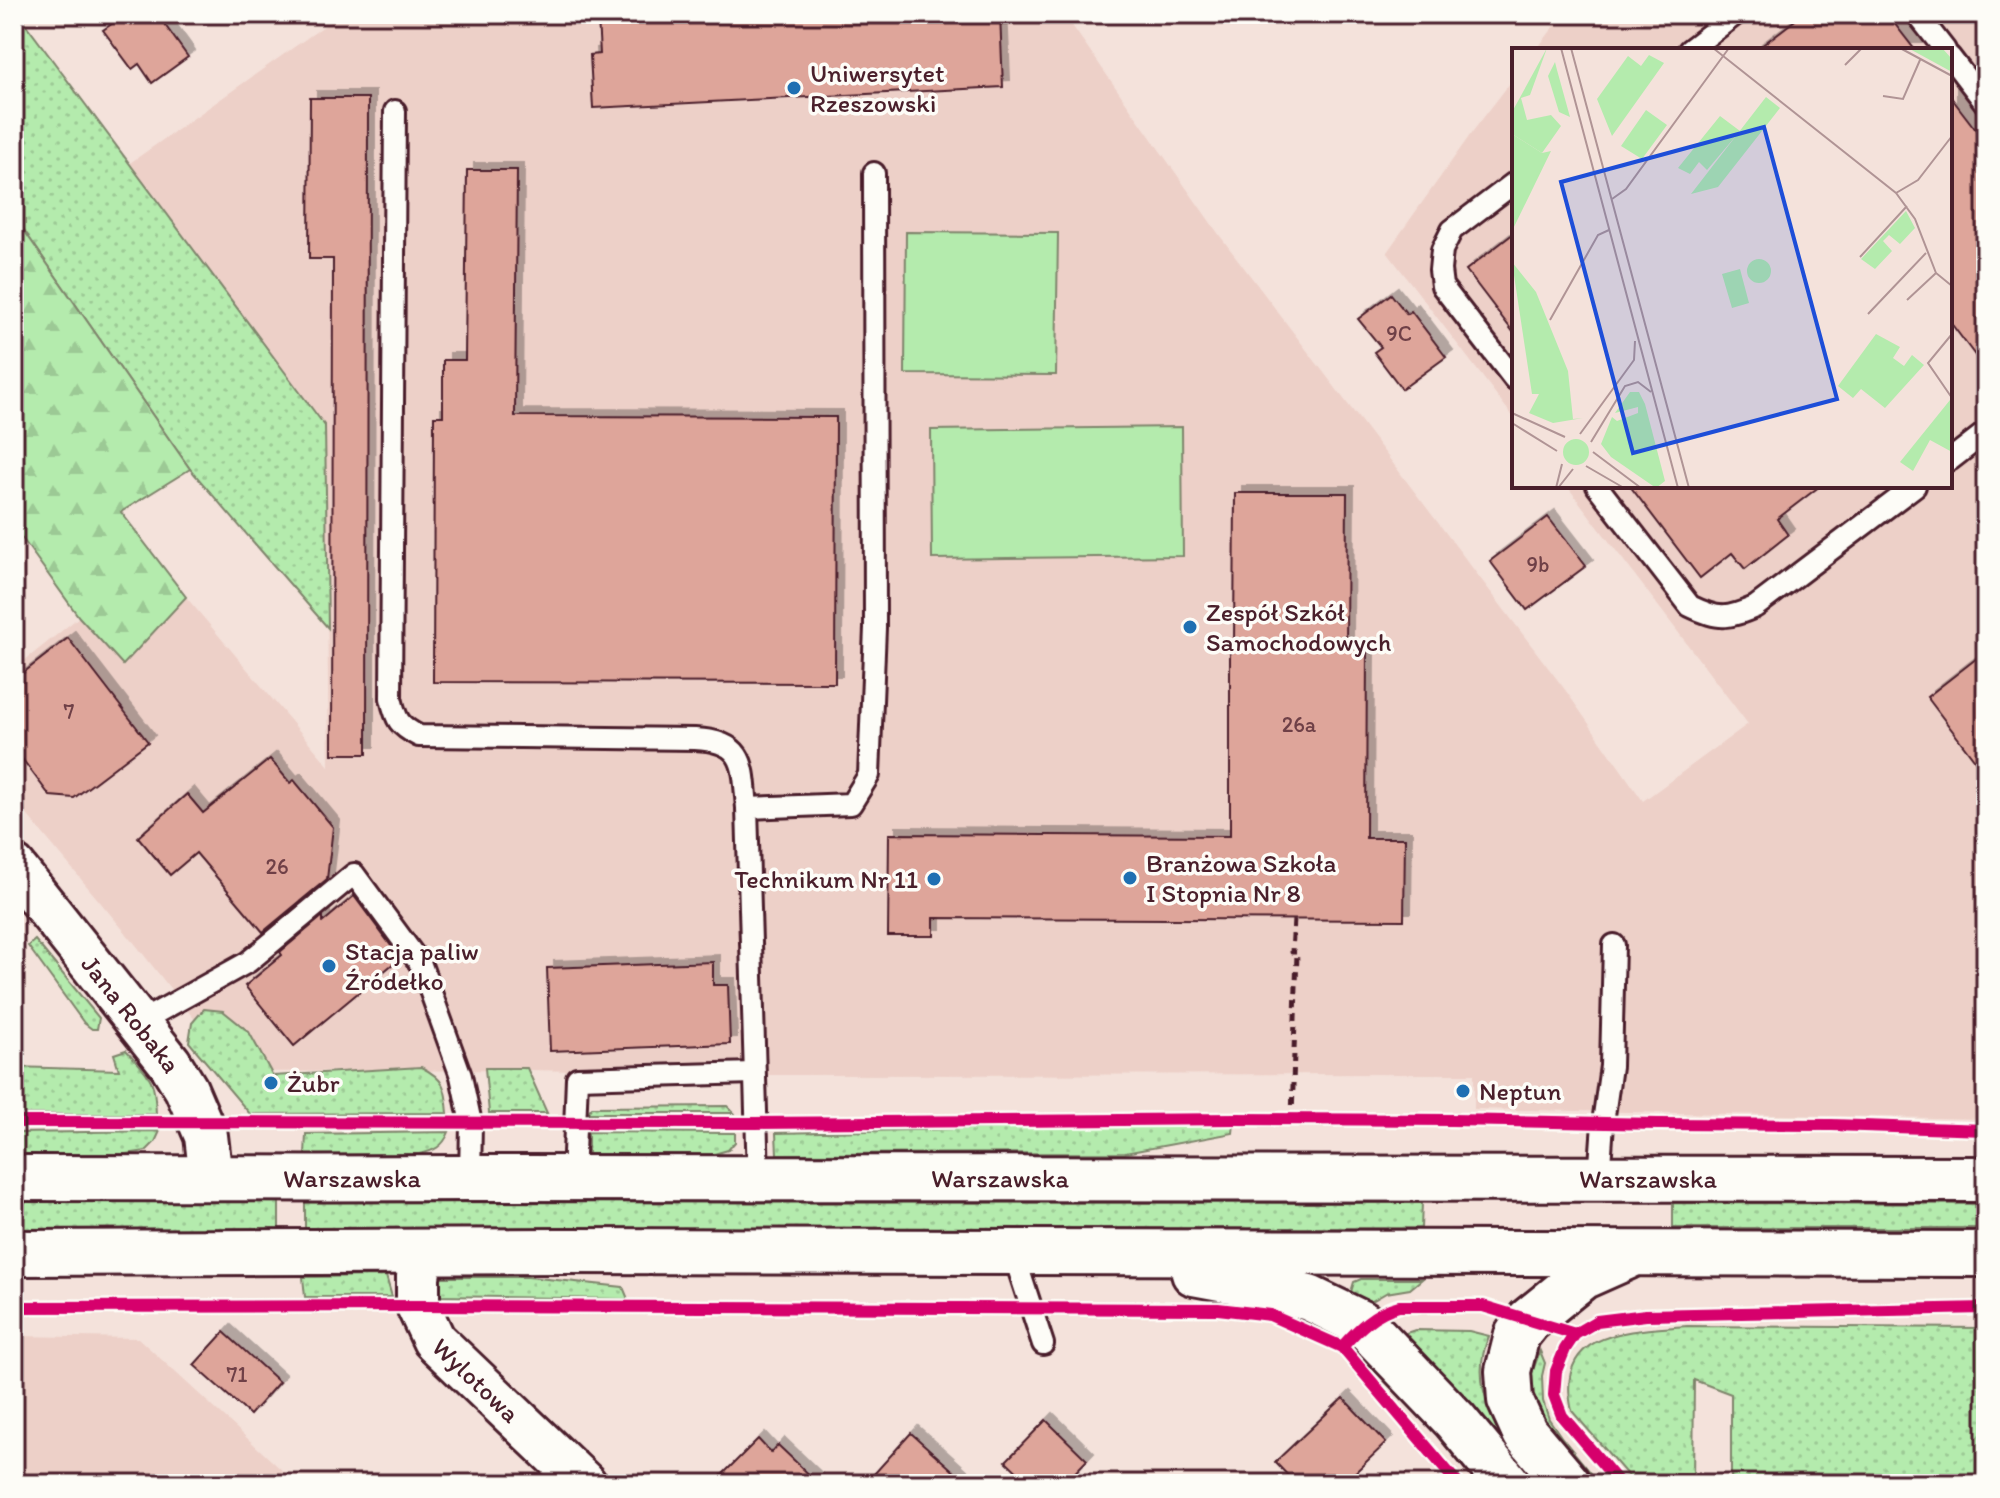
<svg xmlns="http://www.w3.org/2000/svg" width="2000" height="1498" font-family="Itim,sans-serif">
  <style>
    .built { fill: #edd0c8 }
    .grass { fill: url(#grass-dots); stroke: #7f856c; stroke-width: 2 }
    .forest { fill: url(#forest-firs); stroke: #7f856c; stroke-width: 2 }
    .garden { fill: #b4ebad; stroke: #7f856c; stroke-width: 2 }
    .building { fill: #dea59a; stroke: #4a1f2b; stroke-width: 2; filter: url(#shadow) }
    .lines { fill: none; stroke-linecap: round; stroke-linejoin: round }
    .lane-casing { stroke: #4a1f2b; stroke-width: 26 }
    .street-casing { stroke: #4a1f2b; stroke-width: 48 }
    .secondary-casing { stroke: #4a1f2b; stroke-width: 50 }
    .path { stroke: #4a1f2b; stroke-width: 5; stroke-dasharray: 8 6; stroke-linecap: butt }
    .lane { stroke: #fdfcf7; stroke-width: 20 }
    .street { stroke: #fdfcf7; stroke-width: 42 }
    .secondary { stroke: #fdfcf7; stroke-width: 44 }
    .cycleway-casing { stroke: #fdfcf7; stroke-width: 17 }
    .cycleway { stroke: #d6006c; stroke-width: 12 }
    .poi-dot { fill: #1f6fb2; stroke: #fdfcf7; stroke-width: 3 }
    .labels { text-anchor: middle; dominant-baseline: central; stroke-width: 7; stroke-linejoin: round; paint-order: stroke }
    .number-label { font-size: 22px; fill: #6f4047 }
    .poi-label { font-size: 26px; fill: #4a1f2b; stroke: #fdfcf7; text-anchor: start }
    .street-label { font-size: 26px; fill: #4a1f2b; stroke: #fdfcf7 }
    .inset-road { fill: none; stroke: #b09495; stroke-width: 2 }
    .view { fill: #1d4ed8; fill-opacity: 0.15; stroke: #1d4ed8; stroke-width: 4 }
    .inset-edge { fill: none; stroke: #4a1f2b; stroke-width: 4 }
  </style>
  <defs>
    <pattern id="grass-dots" width="8" height="8" patternUnits="userSpaceOnUse" patternTransform="scale(2)"><rect width="8" height="8" fill="#b4ebad"/><path d="M2 2h.1M6 6h.1" fill="none" stroke="#9cc995" stroke-width="1.8" stroke-linecap="round"/></pattern>
    <pattern id="forest-firs" width="22" height="20" patternUnits="userSpaceOnUse" patternTransform="scale(2)"><rect width="22" height="20" fill="#b4ebad"/><path d="M5 1l3.5 6h-7zM16 11l3.5 6h-7z" fill="#9cc995"/></pattern>
    <filter id="shadow"><feDropShadow dx="7" dy="-7" stdDeviation="0" flood-color="#0004"/></filter>
  </defs>
  <rect width="100%" height="100%" fill="#f4e2db"/>
  <filter id="ink" filterUnits="userSpaceOnUse"><feTurbulence type="fractalNoise" baseFrequency=".0125" numOctaves="2"/><feDisplacementMap in="SourceGraphic" scale="16" xChannelSelector="R" yChannelSelector="G"/><feConvolveMatrix kernelMatrix="1 2 1 2 8 2 1 2 1" color-interpolation-filters="sRGB"/></filter>
  <g filter="url(#ink)">
    <g class="built">
      <polygon points="341,14 1064,14 1220,236 1566,691 1643,801 1748,724 1567,486 1950,486 1950,50 1536,50 1564,14 1986,14 1986,1119 1474,1109 1474,1074 770,1075 529,1070 236,1072 136,945 14,799 14,669 79,617 124,665 186,597 329,766 325,426 130,163"/>
      <polygon points="1514,78 1514,418 1387,252 1473,131"/>
      <polygon points="14,1336 138,1338 297,1484 14,1484"/>
    </g>
    <g class="grass">
      <polygon points="14,14 18,14 325,426 328,628 190,469 14,216"/>
      <polygon points="35,940 99,1018 97,1029 92,1029 84,1023 28,946"/>
      <path d="M204,1009l19,2 26,21 24,44 148,-9c24,12 25,21 27,46l-198,1 -61,-72 3,-19z"/>
      <path d="M126,1050c24,26 29,27 30,64h-142v-47l105,3 -5,-16z"/>
      <polygon points="485,1068 527,1068 547,1113 489,1113"/>
      <polygon points="727,1106 734,1113 587,1113 592,1107"/>
      <polygon points="1234,1123 1233,1133 1125,1153 777,1154 776,1133"/>
      <polygon points="160,1131 155,1142 146,1151 126,1154 14,1154 14,1133"/>
      <path d="M449,1132c-6,15 -15,19 -30,22l-114,1 1,-21z"/>
      <polygon points="588,1132 735,1133 735,1142 728,1150 714,1154 588,1154"/>
      <rect x="14" y="1202" width="265" height="27"/>
      <polygon points="305,1202 1422,1203 1421,1228 305,1229"/>
      <polygon points="1673,1203 1986,1204 1986,1228 1673,1228"/>
      <polygon points="386,1276 392,1297 305,1297 303,1277"/>
      <polygon points="440,1277 528,1277 623,1287 628,1299 436,1296 436,1288"/>
      <polygon points="1361,1279 1422,1279 1410,1289 1386,1293 1365,1305 1351,1292 1354,1282"/>
      <path d="M1687,1326l299,2v156h-255v-90l-37,-14 -1,104h-58l-63,-73c-19,-82 58,-80 115,-85z"/>
      <path d="M1415,1330l54,1 20,5c-26,61 21,106 57,148h-19l-127,-149z"/>
      <polygon points="1540,1351 1545,1363 1542,1376 1543,1401 1549,1419 1562,1438 1600,1484 1589,1484 1559,1448 1534,1407 1532,1395 1532,1373"/>
    </g>
    <polygon class="forest" points="14,216 190,469 121,512 186,597 123,665 79,617 14,527"/>
    <g class="garden">
      <polygon points="906,232 1058,233 1056,375 905,374"/>
      <polygon points="1182,427 1183,556 932,559 931,430"/>
    </g>
    <g class="building">
      <polygon points="126,14 157,14 188,57 152,83 139,64 132,69 103,30"/>
      <polygon points="674,14 1000,14 1003,87 593,108 590,55 600,54 598,18"/>
      <polygon points="1803,14 1887,14 1915,50 1756,50"/>
      <polygon points="1950,96 1986,143 1986,370 1950,322"/>
      <polygon points="310,98 368,98 367,754 332,754 333,259 309,259"/>
      <polygon points="467,170 517,170 515,416 836,417 835,683 433,682 434,416 443,416 443,360 465,360"/>
      <polygon points="1514,233 1514,333 1466,270"/>
      <polygon points="1391,294 1407,314 1411,311 1446,357 1402,389 1374,352 1381,347 1358,319"/>
      <polygon points="1630,486 1820,486 1777,519 1788,535 1745,569 1732,553 1700,578"/>
      <polygon points="1235,493 1347,493 1346,648 1367,649 1366,838 1405,838 1404,920 934,918 934,936 888,936 889,834 1230,836 1230,646 1234,646"/>
      <polygon points="1548,517 1586,566 1527,610 1490,561"/>
      <polygon points="68,638 148,742 74,798 50,796 14,748 14,680"/>
      <polygon points="1986,651 1986,775 1927,697"/>
      <polygon points="270,759 290,783 294,780 333,827 327,879 263,932 196,853 170,875 138,837 187,794 203,813"/>
      <polygon points="354,896 400,958 294,1046 245,986 282,955 280,952 323,916 323,922"/>
      <polygon points="713,962 713,985 728,985 730,1044 550,1051 547,968"/>
      <polygon points="224,1332 279,1382 250,1415 194,1365"/>
      <polygon points="1343,1398 1386,1443 1343,1484 1296,1484 1275,1462"/>
      <polygon points="1046,1420 1087,1460 1064,1484 1030,1484 1006,1461"/>
      <polygon points="911,1433 968,1484 865,1484"/>
      <polygon points="758,1439 771,1453 778,1445 819,1484 713,1484"/>
    </g>
    <g class="lines">
      <defs>
        <g id="lane">
          <polyline points="1917,14 1945,50"/>
          <polyline points="1689,50 1736,14"/>
          <polyline points="1950,57 1986,104"/>
          <path d="M395,111l-4,587c5,22 8,28 28,38l276,3c52,2 48,28 52,69"/>
          <polyline points="1514,183 1452,230 1442,250 1440,270 1442,286 1514,379"/>
          <polyline points="1950,460 1986,432"/>
          <path d="M1597,486l93,120c29,14 37,13 65,1l160,-121"/>
          <polyline points="138,1023 248,962 354,874 421,965 461,1076 471,1123 470,1178"/>
          <polyline points="573,1178 577,1078 754,1073"/>
          <polyline points="758,1178 747,808 851,804 869,775 875,628 874,173"/>
          <polyline points="1599,1179 1603,1123 1611,1066 1614,945"/>
          <polyline points="1013,1252 1043,1344"/>
        </g>
        <g id="street">
          <path id="s1" d="M14,867l156,196 16,26 20,47 5,42"/>
          <path id="s2" d="M422,1252l-4,25v29l16,34 151,144"/>
        </g>
        <g id="secondary">
          <path id="s3" d="M14,1178c152,0 304,1 456,0l1516,1"/>
          <polyline points="14,1253 563,1251 1986,1254"/>
          <polyline points="1194,1273 1248,1283 1309,1298 1363,1324 1455,1420 1508,1484"/>
          <polyline points="1568,1484 1525,1433 1510,1400 1508,1371 1517,1335 1529,1320 1582,1277 1627,1257"/>
        </g>
      </defs>
      <use href="#lane" class="lane-casing"/>
      <use href="#street" class="street-casing"/>
      <use href="#secondary" class="secondary-casing"/>
      <polyline class="path" points="1292,1119 1297,952 1292,952 1294,919"/>
      <use href="#lane" class="lane"/>
      <use href="#street" class="street"/>
      <use href="#secondary" class="secondary"/>
      <defs>
        <g id="cycleway">
          <polyline points="14,1122 755,1123 1235,1119 1451,1120 1658,1124 1832,1125 1986,1130"/>
          <polyline points="14,1307 418,1306 1218,1309 1270,1315 1342,1347 1458,1484"/>
          <path d="M1342,1347c16,-18 33,-35 57,-41h84l92,28"/>
          <polyline points="1620,1484 1562,1416 1554,1395 1556,1371 1565,1349 1575,1334 1597,1321 1646,1315 1986,1308"/>
        </g>
      </defs>
      <use href="#cycleway" class="cycleway-casing"/>
      <use href="#cycleway" class="cycleway"/>
    </g>
  </g>
  <g class="poi-dot">
    <circle cx="794" cy="88" r="8"/>
    <circle cx="1190" cy="627" r="8"/>
    <circle cx="1130" cy="878" r="8"/>
    <circle cx="934" cy="879" r="8"/>
    <circle cx="329" cy="966" r="8"/>
    <circle cx="271" cy="1083" r="8"/>
    <circle cx="1463" cy="1091" r="8"/>
  </g>
  <g class="labels">
    <g class="number-label">
      <text x="1399" y="333">9C</text>
      <text x="1538" y="564">9b</text>
      <text x="69" y="711">7</text>
      <text x="1299" y="724">26a</text>
      <text x="277" y="866">26</text>
      <text x="237" y="1374">71</text>
    </g>
    <g class="poi-label">
      <text x="810" y="73">Uniwersytet<tspan x="810" dy="30">Rzeszowski</tspan></text>
      <text x="1206" y="612">Zespół Szkół<tspan x="1206" dy="30">Samochodowych</tspan></text>
      <text x="1146" y="863">Branżowa Szkoła<tspan x="1146" dy="30">I Stopnia Nr 8</tspan></text>
      <text x="918" y="879" text-anchor="end">Technikum Nr 11</text>
      <text x="345" y="951">Stacja paliw<tspan x="345" dy="30">Źródełko</tspan></text>
      <text x="287" y="1083">Żubr</text>
      <text x="1479" y="1091">Neptun</text>
    </g>
    <g class="street-label">
      <text stroke="none"><textPath href="#s1" startOffset="188">Jana Robaka</textPath></text>
      <text stroke="none"><textPath href="#s3" startOffset="338">Warszawska</textPath></text>
      <text stroke="none"><textPath href="#s3" startOffset="986">Warszawska</textPath></text>
      <text stroke="none"><textPath href="#s3" startOffset="1634">Warszawska</textPath></text>
      <text stroke="none"><textPath href="#s2" startOffset="150">Wylotowa</textPath></text>
    </g>
  </g>
  <g transform="translate(1512 48)">
    <rect width="440" height="440" fill="#f4e2db"/>
    <path d="M35,0l-17,47 -9,3 6,22 24,-5 10,11 -19,27 -30,-19v-22zM137,7l15,8 -52,73 -15,-37 31,-43 13,10zM43,14l2,8 13,47 -11,-5 -11,-36zM254,49l14,11 -62,79 -27,7zM134,62l21,15 -25,34 -21,-13zM394,163l9,17 -15,16 -11,-9 -6,6 9,10 -17,18 -14,-10zM0,214l24,30 32,79 5,48 10,-1 -30,5 -24,-10 10,-19h-7zM364,286l24,13 -7,11 11,8 8,-11 12,10 -39,43 -24,-19 -8,9 -15,-12zM118,344h9l6,12 20,77 -9,7 -45,-31 -10,-13 11,-27 5,4 21,-8v-6l-23,6zM438,352l2,52 -22,-12 -17,31 -13,-9zM51 404a13 13 0 1 1 26 0a13 13 0 1 1-26 0Z" fill="#b4ebad"/>
    <path d="M208,68l20,15 -33,39 -8,-8 -9,12 -12,-6z" fill="#b4ebad"/>
    <path d="M396,0h34l10,11v13z" fill="#b4ebad"/>
    <path d="M0,86l30,19 9,-2 -39,80zM235 223a12 12 0 1 1 24 0a12 12 0 1 1-24 0ZM228,221l9,34 -17,5 -10,-34z" fill="#b4ebad"/>
    <path class="inset-road" d="M49,0l117,440M59,0l118,440M201,0l183,145 19,26 21,54 16,13M388,0l52,28M333,17l17,-17M371,48l20,3 17,-39M384,145l22,-13 34,-44M100,151l14,-10 103,-141M348,209l47,-51M395,252l29,-27M356,266l58,-61M38,272l48,-85 11,-5M440,286l-24,29 24,35M0,365l53,24M0,375l45,28M68,386l54,-74 1,-19M79,394l34,-56 13,-4 13,10M81,404l48,36M74,418l38,22M44,440l6,-24M46,440l15,-19"/>
    <path class="view" d="M252,79l73,272 -204,54 -72,-271z"/>
    <rect width="440" height="440" class="inset-edge"/>
  </g>
  <rect width="2000" height="1498" fill="none" stroke="#fdfcf7" stroke-width="48"/>
  <rect x="24" y="24" width="1952" height="1450" fill="none" stroke="#4a1f2b" stroke-width="3" filter="url(#ink)"/>
</svg>
